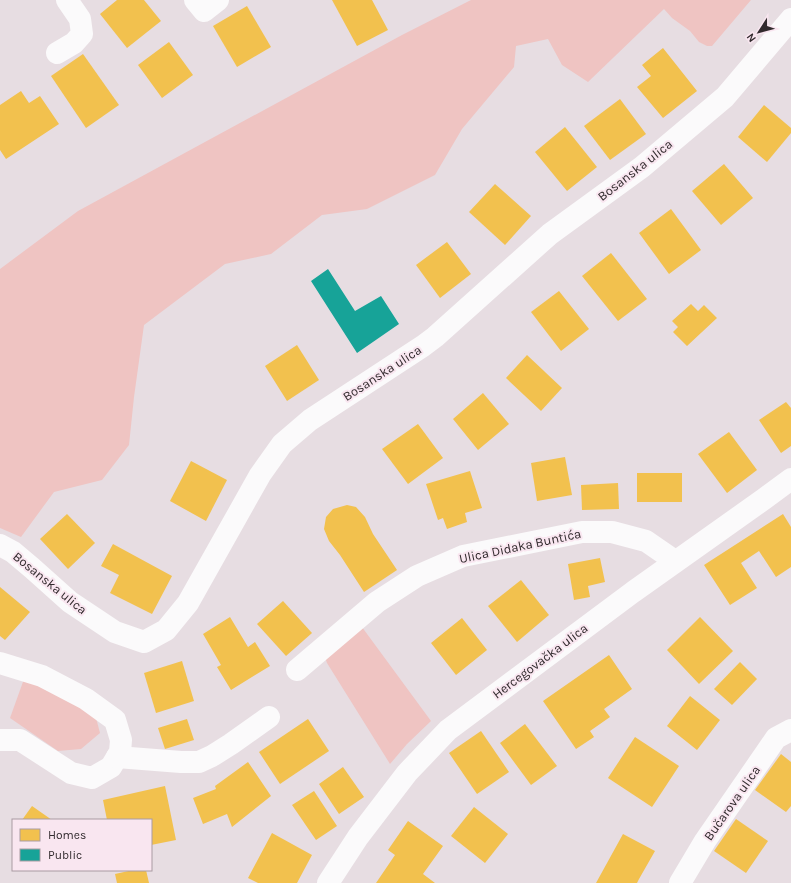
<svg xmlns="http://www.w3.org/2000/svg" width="791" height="883" font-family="Karla,sans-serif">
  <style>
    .green { fill: #efc4c2 }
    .homes { fill: #f2c14e }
    .public { fill: #17a398 }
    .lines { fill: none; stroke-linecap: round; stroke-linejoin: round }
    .minor { stroke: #fbfafb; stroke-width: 22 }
    .labels { text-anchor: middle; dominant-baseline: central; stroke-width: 4; stroke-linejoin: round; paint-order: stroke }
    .street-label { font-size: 13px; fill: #312a2d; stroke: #f9e6f0 }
  </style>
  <rect width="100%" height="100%" fill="#e7dde2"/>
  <g class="green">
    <polygon points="471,0 751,0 712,46 707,46 699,42 690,31 672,18 664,9 588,82 562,65 548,39 516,46 514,67 462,129 435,175 367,209 322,215 271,254 225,264 144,325 134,397 129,445 102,480 54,492 21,537 0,528 0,269 78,211 402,35"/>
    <polygon points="359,623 431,721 407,744 390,764 327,663 324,654"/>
    <polygon points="24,679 95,714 100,733 81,749 58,751 10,718"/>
  </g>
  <g class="homes">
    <polygon points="117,0 144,0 161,21 127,48 100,14"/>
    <polygon points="332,0 372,0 388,30 357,46"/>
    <polygon points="247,6 271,47 237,67 213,26"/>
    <polygon points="169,42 193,75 162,98 138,65"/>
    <polygon points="663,48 697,91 663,118 637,87 651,76 642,65"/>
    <polygon points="83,54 119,105 86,128 51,76"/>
    <polygon points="21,91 29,103 40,96 59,124 6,159 0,150 0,105"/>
    <polygon points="620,99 646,134 610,160 584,126"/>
    <polygon points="764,105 791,128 791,133 767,162 738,137"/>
    <polygon points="565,127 597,167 567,191 535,152"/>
    <polygon points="724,164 753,198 721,225 692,191"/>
    <polygon points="495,184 531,216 505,245 469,212"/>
    <polygon points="671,209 701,250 669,274 639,233"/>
    <polygon points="447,242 471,274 440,298 416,265"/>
    <polygon points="611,253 647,299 618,321 582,276"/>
    <polygon points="559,291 589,329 561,351 531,312"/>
    <polygon points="691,304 698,311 704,305 717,318 687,346 673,332 678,327 672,321"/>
    <polygon points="297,345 319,380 287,401 265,366"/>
    <polygon points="527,355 562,388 541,411 506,378"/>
    <polygon points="483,393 509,424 478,450 453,419"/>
    <polygon points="786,402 791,408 791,446 781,453 759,420"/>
    <polygon points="418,424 443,458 408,484 382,449"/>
    <polygon points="729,432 757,470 727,493 698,454"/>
    <polygon points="565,457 572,495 537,501 531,463"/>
    <polygon points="191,461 227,480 206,521 170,501"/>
    <polygon points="470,471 482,508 465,513 467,522 447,529 443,518 438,520 426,484"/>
    <rect x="637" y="473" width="45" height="29"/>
    <polygon points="618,483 619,509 582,510 581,485"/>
    <polygon points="347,505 356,507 365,517 373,534 397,570 364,592 340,555 329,541 324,529 326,517 333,509"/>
    <polygon points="67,514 95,543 68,569 40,539"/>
    <polygon points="783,514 791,527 791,567 776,577 759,551 741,563 757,588 730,605 704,565"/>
    <polygon points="113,544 172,576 152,614 110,593 119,575 101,566"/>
    <polygon points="600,558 605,582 588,586 590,597 574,600 568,564"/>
    <polygon points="521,580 549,615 517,642 488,606"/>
    <polygon points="0,587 30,612 5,640 0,636"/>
    <polygon points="283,601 312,633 286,656 257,624"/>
    <polygon points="230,617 248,647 255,642 270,666 231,690 217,667 221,665 203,634"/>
    <polygon points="700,617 733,651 699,684 667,650"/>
    <polygon points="462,618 487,650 456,675 431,643"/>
    <polygon points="609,655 632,689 604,709 610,717 590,731 594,737 576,749 543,701"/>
    <polygon points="182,661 194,701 156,713 144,673"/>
    <polygon points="740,662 757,679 732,705 714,689"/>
    <polygon points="690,696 720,720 697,750 667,726"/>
    <polygon points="187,719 194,740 165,749 158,728"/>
    <polygon points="308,719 329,751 280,784 259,752"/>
    <polygon points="525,724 557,766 531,785 500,743"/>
    <polygon points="481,731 509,772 477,794 449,753"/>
    <polygon points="635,737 679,766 652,807 608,778"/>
    <polygon points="781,754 791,762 791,806 786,812 755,790"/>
    <polygon points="248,762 271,796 232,827 227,814 203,824 193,798 216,789 215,786"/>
    <polygon points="343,767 364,797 339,814 319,784"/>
    <polygon points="165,786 176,840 151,845 151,820 107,820 103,800"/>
    <polygon points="314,791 337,826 316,840 292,805"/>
    <polygon points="32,806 52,820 22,820"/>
    <polygon points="474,807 508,834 485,863 451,836"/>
    <polygon points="736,819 768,841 746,873 714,851"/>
    <polygon points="408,821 443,846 423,874 435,883 376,883 395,855 388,850"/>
    <polygon points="272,833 312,855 297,883 258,883 248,878"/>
    <polygon points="623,834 655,851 639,879 637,883 596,883"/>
    <polygon points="133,870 146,870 149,883 117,883 115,874"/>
  </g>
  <polygon class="public" points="328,269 355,311 381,296 399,324 357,353 311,281"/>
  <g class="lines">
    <g class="minor">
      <polyline points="195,0 204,11 218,0"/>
      <polyline points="57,53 74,43 82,34 80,19 67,0"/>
      <polyline points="0,545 13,552 32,568 70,602 115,632 144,642 166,630 188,603 260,475 282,444 310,420 423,346 435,337 550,234 642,167 725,97 791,19"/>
      <polyline points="0,663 42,676 86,699 115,720 121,740 120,752 111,767 92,778 71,773 20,740 0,740"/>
      <polyline points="297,670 377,602 417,576 463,556 582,532 612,532 646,541 675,561"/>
      <polyline points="117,757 181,762 199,762 212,756 231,744 269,717"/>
      <polyline points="328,883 358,837 407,773 448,730 633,592 764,499 791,479"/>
      <polyline points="680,883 705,841 776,738 791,730"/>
    </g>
  </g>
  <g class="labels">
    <g class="street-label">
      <text transform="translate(635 170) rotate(-38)">Bosanska ulica</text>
      <text transform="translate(382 373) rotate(-33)">Bosanska ulica</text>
      <text transform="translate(520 546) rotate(-12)">Ulica Didaka Buntića</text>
      <text transform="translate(50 583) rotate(39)">Bosanska ulica</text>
      <text transform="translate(540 661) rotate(-37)">Hercegovačka ulica</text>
      <text transform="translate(732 803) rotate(-55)">Bučarova ulica</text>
    </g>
  </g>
  <rect x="12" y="819" width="140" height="52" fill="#f9e6f0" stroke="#a99ba2"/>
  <rect x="20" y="829" width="20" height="12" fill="#f2c14e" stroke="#a99ba2"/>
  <text x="48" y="839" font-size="12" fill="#312a2d">Homes</text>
  <rect x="20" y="849" width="20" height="12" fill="#17a398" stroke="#a99ba2"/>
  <text x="48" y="859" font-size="12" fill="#312a2d">Public</text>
  <g transform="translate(759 32) rotate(234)" stroke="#f9e6f0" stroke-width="3" paint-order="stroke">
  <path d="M0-3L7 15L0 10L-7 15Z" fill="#312a2d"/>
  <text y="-6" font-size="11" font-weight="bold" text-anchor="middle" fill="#312a2d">N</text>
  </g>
</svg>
